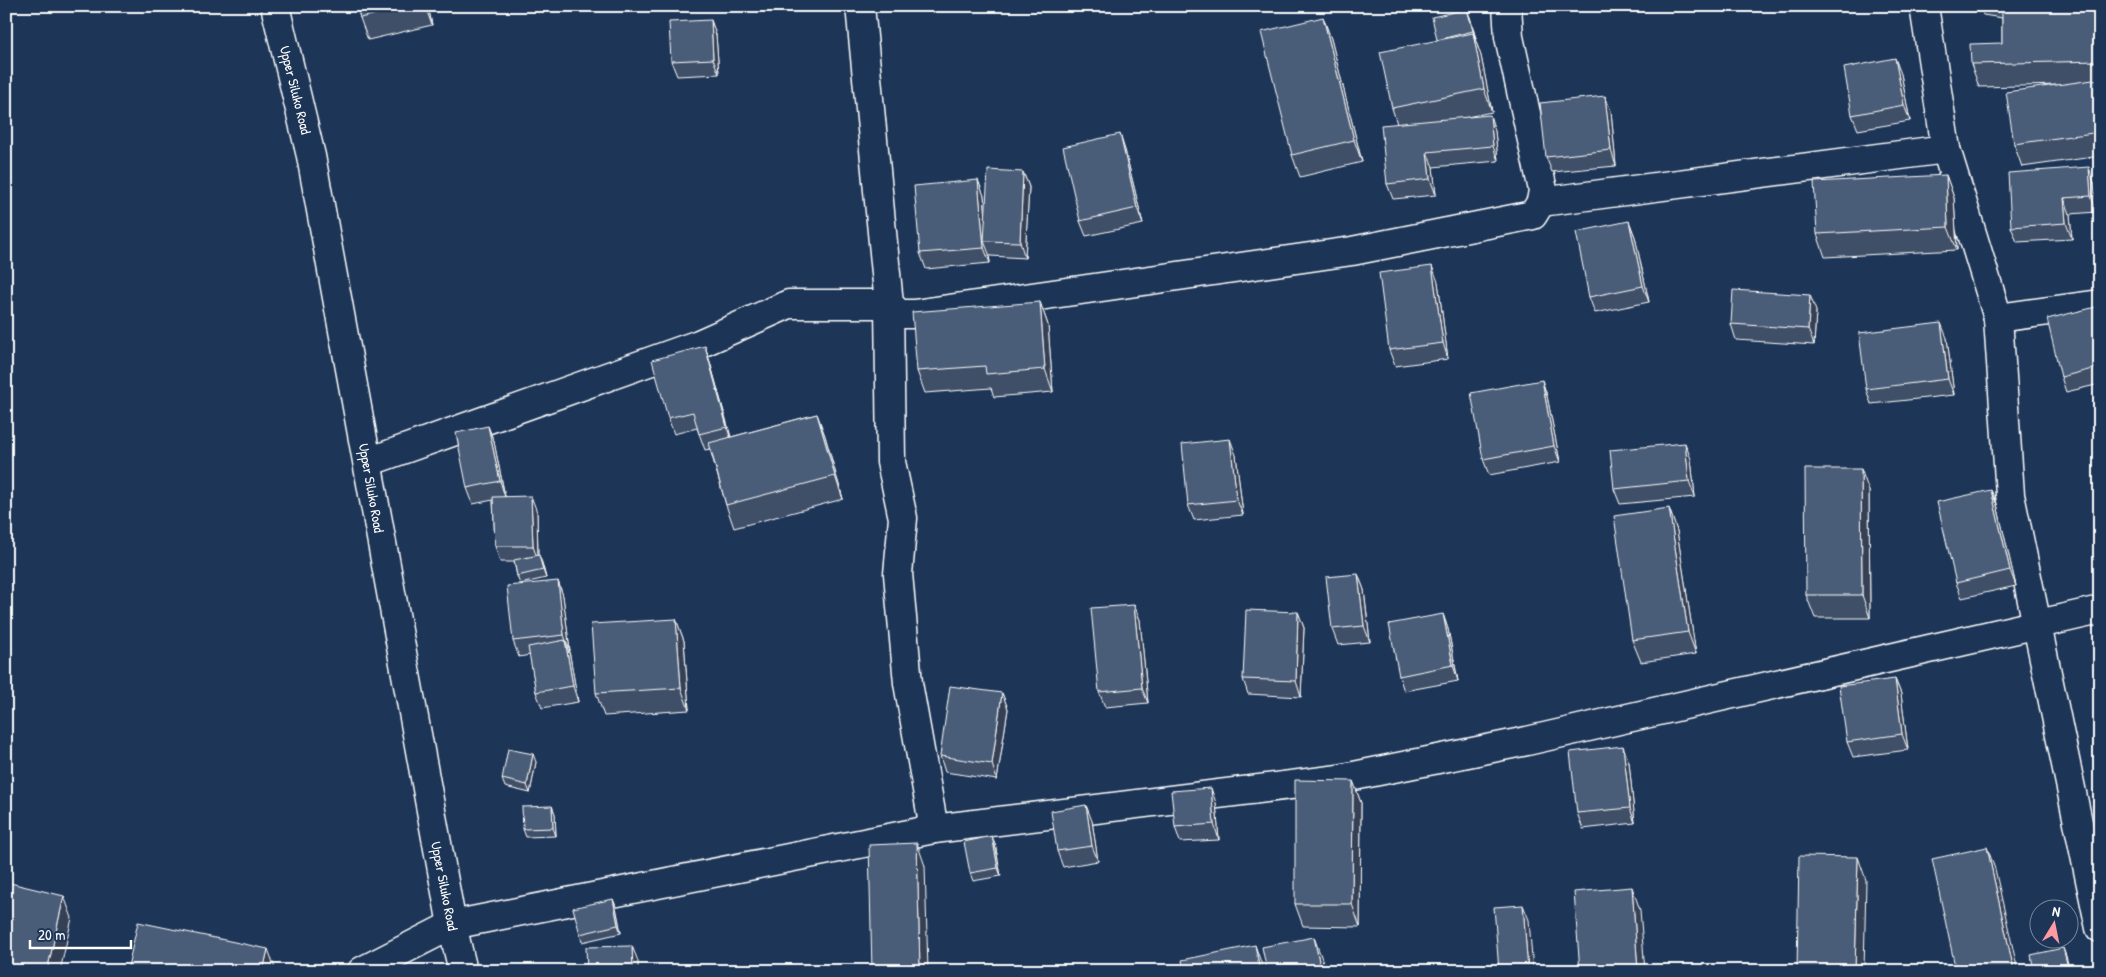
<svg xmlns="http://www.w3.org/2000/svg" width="2106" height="977" font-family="'Patrick Hand',sans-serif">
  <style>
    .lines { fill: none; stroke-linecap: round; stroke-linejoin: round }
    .minor-casing { stroke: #fff; stroke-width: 31 }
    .major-casing { stroke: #fff; stroke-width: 31 }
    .minor { stroke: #1d3557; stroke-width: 28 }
    .major { stroke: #1d3557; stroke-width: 28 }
    .wall { fill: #405068; stroke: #fff }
    .shaded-wall { fill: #344155; stroke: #fff }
    .building { fill: #4a5d79; stroke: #fff }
    .labels { text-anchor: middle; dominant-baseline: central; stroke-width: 5; stroke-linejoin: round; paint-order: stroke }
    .street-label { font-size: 14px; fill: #fff; stroke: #1d3557 }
  </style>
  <rect width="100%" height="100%" fill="#1d3557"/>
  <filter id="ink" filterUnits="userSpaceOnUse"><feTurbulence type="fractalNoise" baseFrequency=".02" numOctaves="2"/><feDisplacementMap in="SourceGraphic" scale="10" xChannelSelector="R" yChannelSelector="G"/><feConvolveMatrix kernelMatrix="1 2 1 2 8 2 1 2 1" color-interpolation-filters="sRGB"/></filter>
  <g filter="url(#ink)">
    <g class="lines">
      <defs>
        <g id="minor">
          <polyline points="860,6 889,304 899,314 914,314 1352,251 1533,215 1541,202 1543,190 1509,37 1507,6"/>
          <polyline points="1924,6 1946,149 1998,318 2010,495 2100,928"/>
          <polyline points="1541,202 1946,149"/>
          <polyline points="1998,318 2100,304"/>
          <polyline points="368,462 699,344 789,304 889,304 891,462 903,518 898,574 908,683 934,829"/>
          <polyline points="362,971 452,925 934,829 1339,779 1527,741 2100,610"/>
        </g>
        <polyline id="major" points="275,6 311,156 452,925 463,971"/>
      </defs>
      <use href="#minor" class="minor-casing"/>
      <use href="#major" class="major-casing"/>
      <use href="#minor" class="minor"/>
      <use href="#major" class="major"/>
    </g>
    <g class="wall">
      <polygon points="357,6 428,6 432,25 368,40 360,18"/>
      <polygon points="1980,6 2097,6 2097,7 2100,7 2100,156 2022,167 2014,144 2060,85 1979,87 1971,64 2002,43 2002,18 1983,15"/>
      <polygon points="1323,17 1331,39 1362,162 1300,177 1292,155"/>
      <polygon points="1470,17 1476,39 1475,39 1481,56 1492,112 1467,117 1495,131 1498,161 1433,167 1436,195 1393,199 1387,184 1397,124 1392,108 1437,41"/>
      <polygon points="711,20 716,35 719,74 677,76 671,61"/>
      <polygon points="1901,74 1910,121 1858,130 1852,115"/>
      <polygon points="1605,96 1611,111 1616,166 1552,172 1546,157"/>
      <polygon points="1125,150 1143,224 1086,236 1080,221"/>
      <polygon points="1023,172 1029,187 1025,258 990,256 989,254 990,263 926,269 920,253 978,180 984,196 985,216"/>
      <polygon points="1946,175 1954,198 1957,250 1825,257 1817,234"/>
      <polygon points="2094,183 2097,212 2070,214 2072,239 2017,242 2011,227"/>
      <polygon points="1629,221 1635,237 1649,302 1595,313 1589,297"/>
      <polygon points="1438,282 1448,359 1395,366 1389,350"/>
      <polygon points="1040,302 1048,325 1053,392 994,397 991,388 925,393 917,371"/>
      <polygon points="2100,306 2100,384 2066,392 2061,377"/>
      <polygon points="1816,311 1814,345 1736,340 1731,324"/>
      <polygon points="1947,338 1954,395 1871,404 1866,389"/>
      <polygon points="705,346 710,362 731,437 817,414 825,436 843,499 734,528 726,505 710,449 705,450 697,428 674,434 668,418"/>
      <polygon points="1542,380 1547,396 1560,462 1489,475 1483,459"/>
      <polygon points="488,426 494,442 505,496 537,512 538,555 542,563 546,578 520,584 517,576 514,562 500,562 495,546 493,500 473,504 467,488"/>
      <polygon points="1236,455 1243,515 1194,520 1188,505"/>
      <polygon points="1691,459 1695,497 1620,504 1614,489"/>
      <polygon points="1991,490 1997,505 2016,586 1962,598 1956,583"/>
      <polygon points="1869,491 1870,618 1815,618 1806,595"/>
      <polygon points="1669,508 1677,531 1696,654 1641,662 1632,640"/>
      <polygon points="1358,574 1364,590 1370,642 1338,645 1332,629"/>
      <polygon points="558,581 563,596 570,651 569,651 570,656 578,702 542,708 536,692 530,655 519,657 513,641"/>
      <polygon points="1134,605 1140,620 1148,703 1105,707 1099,692"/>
      <polygon points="1298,612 1304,628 1301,697 1248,694 1243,679"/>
      <polygon points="1443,614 1448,629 1458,681 1404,691 1399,676"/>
      <polygon points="676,619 684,641 689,710 604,716 596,693"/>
      <polygon points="1895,679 1901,694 1908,750 1853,757 1847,742"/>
      <polygon points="1002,693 1008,709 997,780 945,772 940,756"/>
      <polygon points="536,762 530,793 505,787 502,779"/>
      <polygon points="1629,762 1635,823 1583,829 1577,813"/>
      <polygon points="1353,781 1361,803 1360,927 1303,926 1295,904"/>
      <polygon points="1216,803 1219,840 1180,842 1175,827"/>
      <polygon points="552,806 555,814 556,836 526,837 523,829"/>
      <polygon points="1092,821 1098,861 1063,867 1057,851"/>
      <polygon points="995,844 1001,876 973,881 970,873"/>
      <polygon points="613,899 616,907 621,933 582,942 580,934"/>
    </g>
    <g class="shaded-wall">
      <polygon points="425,6 428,6 432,25"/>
      <polygon points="2086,6 2097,6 2094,29"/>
      <polygon points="1467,9 1470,17 1476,39 1473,31"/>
      <polygon points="1323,17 1331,39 1362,162 1354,140"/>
      <polygon points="711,20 716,35 719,74 713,59"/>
      <polygon points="1473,33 1481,56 1492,112 1484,89"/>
      <polygon points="1895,58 1901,74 1910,121 1904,105"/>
      <polygon points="1605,96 1611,111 1616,166 1611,150"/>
      <polygon points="1490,115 1495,131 1498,161 1493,146"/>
      <polygon points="1120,134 1125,150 1143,224 1137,208"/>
      <polygon points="1427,152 1433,167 1436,195 1430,179"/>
      <polygon points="2089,167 2094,183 2097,212 2091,196"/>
      <polygon points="1023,172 1029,187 1025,258 1020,242"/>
      <polygon points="1946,175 1954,198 1957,250 1948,227"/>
      <polygon points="978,180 984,196 988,241 984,241 989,254 990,263 984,248"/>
      <polygon points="2064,198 2070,214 2072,239 2066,223"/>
      <polygon points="1629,221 1635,237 1649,302 1643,286"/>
      <polygon points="1432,266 1438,282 1448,359 1443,343"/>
      <polygon points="1810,295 1816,311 1814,345 1808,329"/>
      <polygon points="1040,302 1048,325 1053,392 1045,369"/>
      <polygon points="1941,323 1947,338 1954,395 1948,379"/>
      <polygon points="705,346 710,362 732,442 727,427"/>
      <polygon points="1542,380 1547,396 1560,462 1554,446"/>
      <polygon points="817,414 825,436 843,499 835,476"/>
      <polygon points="488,426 494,442 505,497 500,481"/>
      <polygon points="1230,439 1236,455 1243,515 1237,500"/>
      <polygon points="1685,443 1691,459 1695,497 1689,481"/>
      <polygon points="1861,469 1869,491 1870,618 1862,595"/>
      <polygon points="1991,490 1997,505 2016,586 2010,570"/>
      <polygon points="531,496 537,512 538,561 533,546"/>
      <polygon points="1669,508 1677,531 1696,654 1688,632"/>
      <polygon points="539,555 542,563 546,578 543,570"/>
      <polygon points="1358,574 1364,590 1370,642 1364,626"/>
      <polygon points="558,581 563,596 570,651 564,635"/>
      <polygon points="1134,605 1140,620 1148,703 1142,688"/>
      <polygon points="1298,612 1304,628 1301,697 1296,681"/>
      <polygon points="1443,614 1448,629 1458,681 1453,665"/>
      <polygon points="676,619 684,641 689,710 681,688"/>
      <polygon points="565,640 570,656 578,702 573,686"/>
      <polygon points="1895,679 1901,694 1908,750 1902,734"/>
      <polygon points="1002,693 1008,709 997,780 992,764"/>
      <polygon points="1623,746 1629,762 1635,823 1630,808"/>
      <polygon points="533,754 536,762 530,793 527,785"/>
      <polygon points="1353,781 1361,803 1360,927 1352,904"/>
      <polygon points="1211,788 1216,803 1219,840 1214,824"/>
      <polygon points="1086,805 1092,821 1098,861 1092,846"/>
      <polygon points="552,806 555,814 556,836 553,828"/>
      <polygon points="992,836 995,844 1001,876 998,868"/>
      <polygon points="917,843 925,866 928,971 920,971"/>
      <polygon points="1987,847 1995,869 2018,971 2014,971"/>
      <polygon points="1858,857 1866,880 1864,971 1855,971"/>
      <polygon points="1632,887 1640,910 1645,971 1638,971"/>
      <polygon points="64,896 72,918 60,971 47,971"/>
      <polygon points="613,899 616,907 621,933 618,925"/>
      <polygon points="1523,905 1529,920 1533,971 1528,971"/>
      <polygon points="1314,937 1322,959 1325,971 1321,971"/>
      <polygon points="1255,945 1263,968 1264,971 1260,971"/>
      <polygon points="632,946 638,961 638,971 633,971"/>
      <polygon points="2063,948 2066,956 2070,971 2069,971"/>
      <polygon points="268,949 276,971 263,971"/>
    </g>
    <g class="building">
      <polygon points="357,6 409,6 360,18"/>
      <polygon points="2100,7 2100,61 1971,64 1970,44 2002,43 2002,9"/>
      <polygon points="1467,9 1473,31 1437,40 1432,17"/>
      <polygon points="1323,17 1354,140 1292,155 1261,32"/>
      <polygon points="711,20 713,59 671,61 669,22"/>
      <polygon points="1473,33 1484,89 1392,108 1380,52"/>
      <polygon points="1895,58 1904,105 1852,115 1844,68"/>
      <polygon points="2100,79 2100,132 2014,144 2006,92"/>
      <polygon points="1605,96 1611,150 1546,157 1540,103"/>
      <polygon points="1490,115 1493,146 1427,152 1430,179 1387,184 1381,125"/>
      <polygon points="1120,134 1137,208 1080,221 1063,147"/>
      <polygon points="2089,167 2091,196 2064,198 2066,223 2011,227 2008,173"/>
      <polygon points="988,170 1023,172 1020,242 984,241"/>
      <polygon points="1946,175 1948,227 1817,234 1814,182"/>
      <polygon points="978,180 984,248 920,253 914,186"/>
      <polygon points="1629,221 1643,286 1589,297 1576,232"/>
      <polygon points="1432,266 1443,343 1389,350 1379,273"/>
      <polygon points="1733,290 1810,295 1808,329 1731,324"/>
      <polygon points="1040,302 1045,369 986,374 985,366 917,371 912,312"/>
      <polygon points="2100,306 2100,367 2061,377 2047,319"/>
      <polygon points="1941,323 1948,379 1866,389 1859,333"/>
      <polygon points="705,346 727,427 699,434 693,412 668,418 652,360"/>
      <polygon points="1542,380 1554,446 1483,459 1471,393"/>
      <polygon points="817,414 835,476 726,505 709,443"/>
      <polygon points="488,426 500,481 467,488 456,433"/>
      <polygon points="1230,439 1237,500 1188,505 1182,444"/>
      <polygon points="1685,443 1689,481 1614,489 1610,450"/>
      <polygon points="1805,469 1861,469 1862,595 1806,595"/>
      <polygon points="1991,490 2010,570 1956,583 1937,502"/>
      <polygon points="531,496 533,546 495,546 493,497"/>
      <polygon points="1669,508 1688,632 1632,640 1614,516"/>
      <polygon points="539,555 543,570 517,576 514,560"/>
      <polygon points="1358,574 1364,626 1332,629 1326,577"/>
      <polygon points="558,581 564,635 513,641 507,586"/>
      <polygon points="1134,605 1142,688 1099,692 1091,608"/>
      <polygon points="1246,610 1298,612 1296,681 1243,679"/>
      <polygon points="1443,614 1453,665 1399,676 1389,624"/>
      <polygon points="676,619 681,688 596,693 591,624"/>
      <polygon points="565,640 573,686 536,692 528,647"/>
      <polygon points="1895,679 1902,734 1847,742 1839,686"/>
      <polygon points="950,686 1002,693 992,764 940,756"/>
      <polygon points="1623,746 1630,808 1577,813 1570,752"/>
      <polygon points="508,749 533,754 527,785 502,779"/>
      <polygon points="1295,780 1353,781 1352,904 1295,904"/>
      <polygon points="1211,788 1214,824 1175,827 1171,791"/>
      <polygon points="1086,805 1092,846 1057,851 1051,811"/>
      <polygon points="552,806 553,828 523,829 522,807"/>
      <polygon points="992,836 998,868 970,873 964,842"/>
      <polygon points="917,843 920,971 872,971 869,845"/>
      <polygon points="1987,847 2014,971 1956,971 1932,859"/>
      <polygon points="1799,856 1858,857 1855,971 1797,971"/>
      <polygon points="6,882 64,896 47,971 6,971"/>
      <polygon points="1632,887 1638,971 1580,971 1574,892"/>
      <polygon points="613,899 618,925 580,934 573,908"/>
      <polygon points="1523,905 1528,971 1499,971 1494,907"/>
      <polygon points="138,922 268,949 263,971 127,971"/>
      <polygon points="1314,937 1321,971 1267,971 1262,947"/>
      <polygon points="1255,945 1260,971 1184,971 1182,960"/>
      <polygon points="632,946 633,971 587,971 586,947"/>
      <polygon points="2063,948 2069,971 2034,971 2031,955"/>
    </g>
  </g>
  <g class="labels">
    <g class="street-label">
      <text transform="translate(296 90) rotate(76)">Upper Siluko Road</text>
      <text transform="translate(372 488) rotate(80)">Upper Siluko Road</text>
      <text transform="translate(445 886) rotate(79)">Upper Siluko Road</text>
    </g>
  </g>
  <rect width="2106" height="977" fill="none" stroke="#1d3557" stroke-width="25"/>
  <rect x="12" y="12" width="2081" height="952" fill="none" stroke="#fff" stroke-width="2" filter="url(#ink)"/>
  <g transform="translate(2054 924) rotate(10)"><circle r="24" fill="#1d3557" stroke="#77869a"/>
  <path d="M0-4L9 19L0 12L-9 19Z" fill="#ff9aa2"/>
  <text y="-8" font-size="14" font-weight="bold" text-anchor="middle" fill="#ffffff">N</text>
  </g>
  <path d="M30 940v8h101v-8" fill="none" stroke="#ffffff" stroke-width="2.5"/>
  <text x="38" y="940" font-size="15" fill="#ffffff" stroke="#1d3557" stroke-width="4" paint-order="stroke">20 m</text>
</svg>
